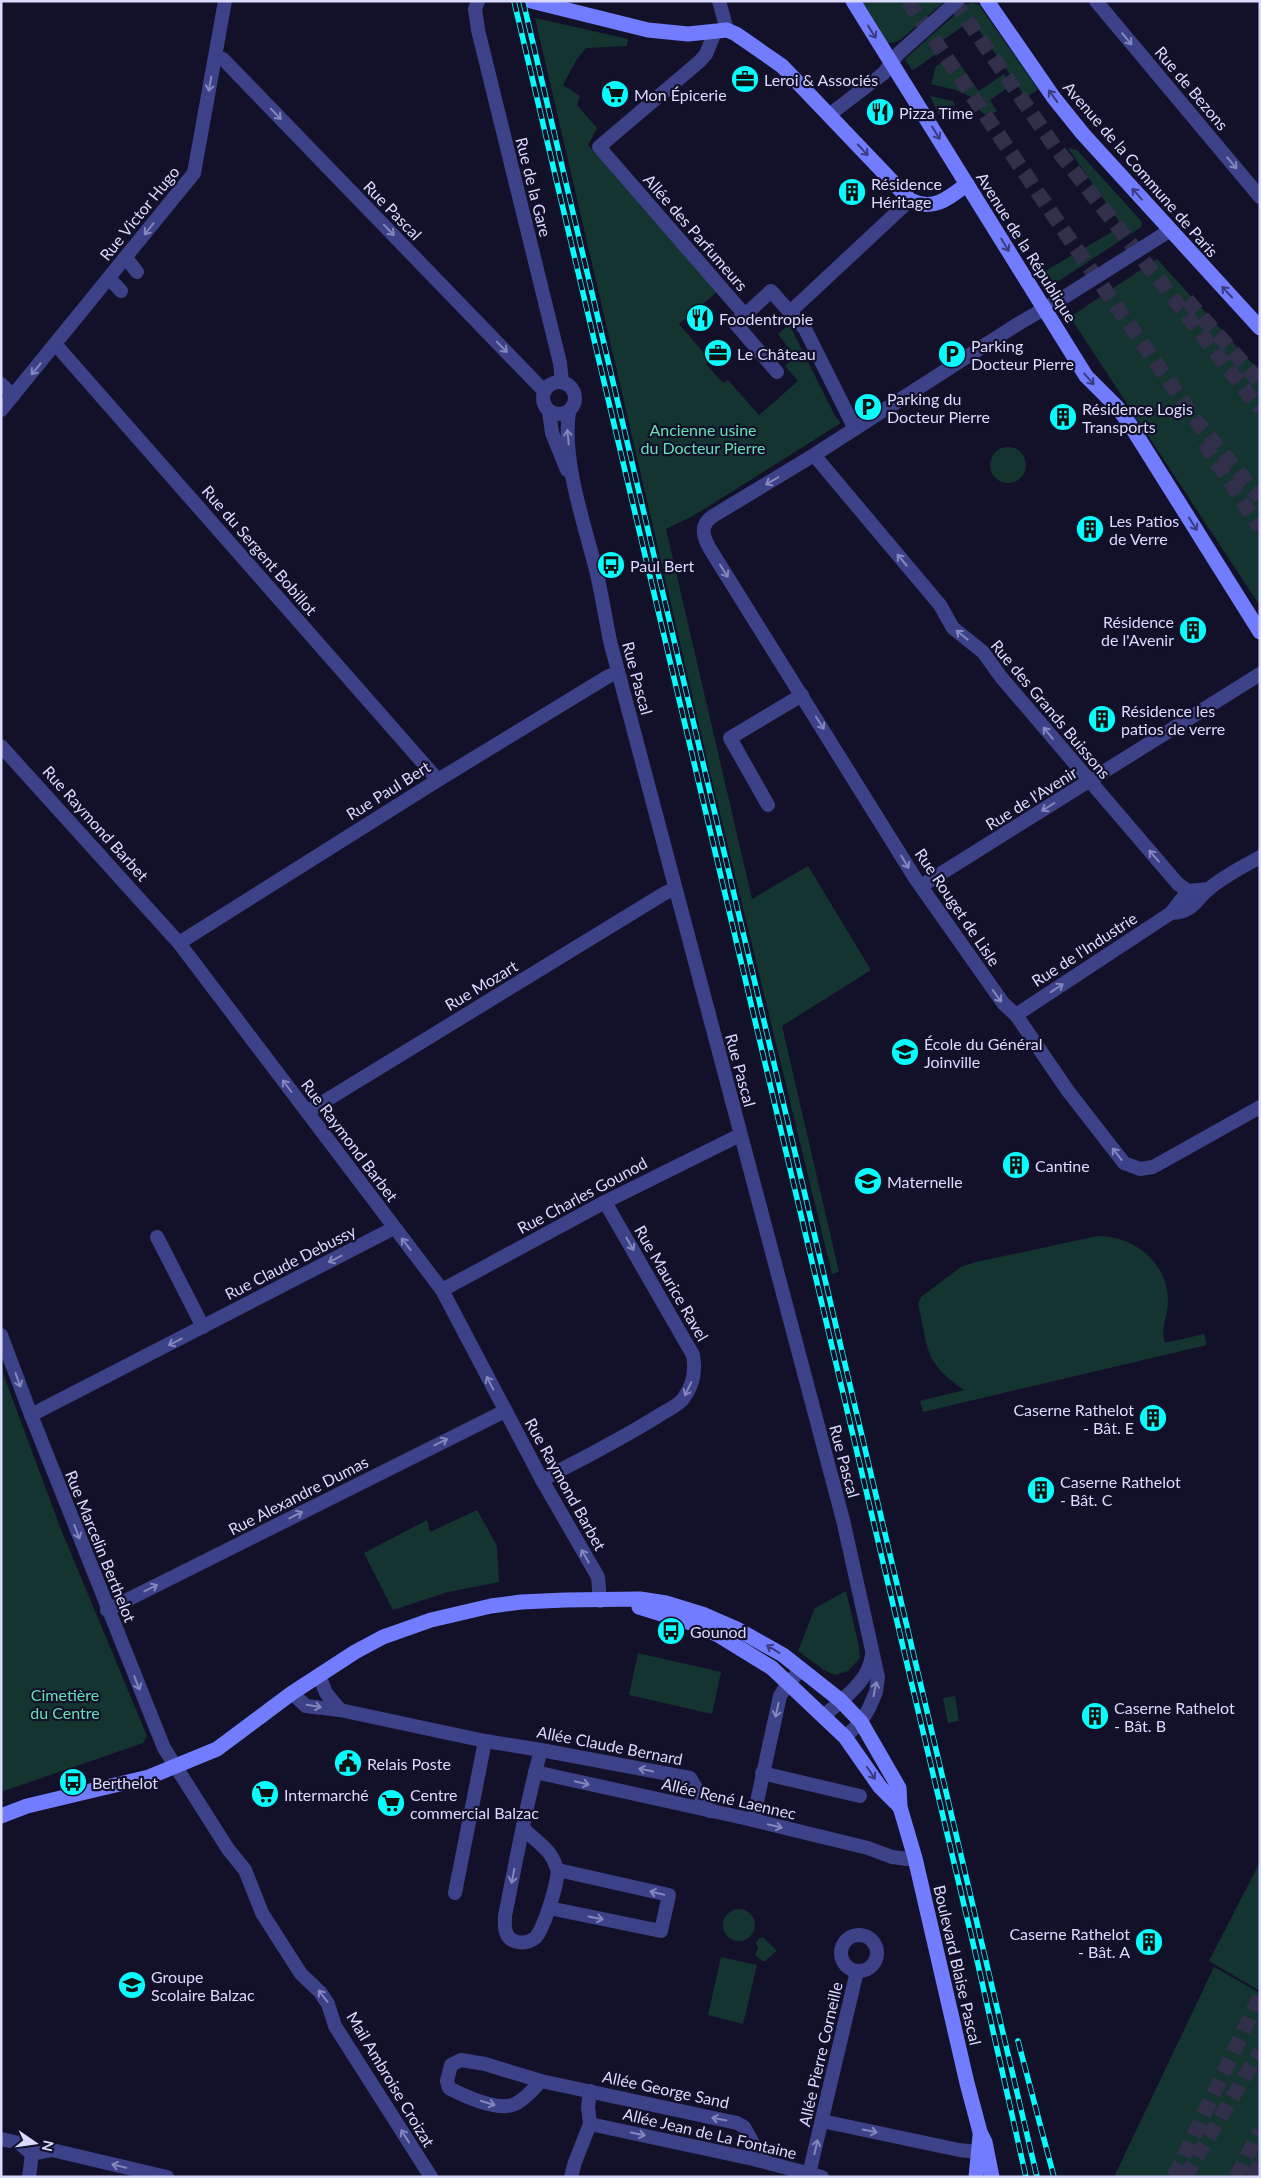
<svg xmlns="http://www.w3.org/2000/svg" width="1261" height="2178" font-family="Lato,sans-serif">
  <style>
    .green { fill: #143430 }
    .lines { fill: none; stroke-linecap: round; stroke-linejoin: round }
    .highway-tunnel { stroke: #312f4a; stroke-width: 15; stroke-dasharray: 15 8; stroke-linecap: butt }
    .street { stroke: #3c4188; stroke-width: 14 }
    .secondary { stroke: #727cfe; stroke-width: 15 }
    .rail-casing { stroke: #08fcfd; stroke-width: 5.5 }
    .rail { stroke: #13112a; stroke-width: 4; stroke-dasharray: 11; stroke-linecap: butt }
    .oneway { stroke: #393c7f }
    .oneway2 { stroke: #8486be }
    .labels { text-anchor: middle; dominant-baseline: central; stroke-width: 4.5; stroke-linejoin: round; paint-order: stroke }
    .poi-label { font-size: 16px; fill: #dbdaff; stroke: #13112a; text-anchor: start }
    .street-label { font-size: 16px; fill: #dbdaff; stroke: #13112a }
    .park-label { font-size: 16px; fill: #65e0b5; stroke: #13112a }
  </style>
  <rect width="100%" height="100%" fill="#13112a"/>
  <g class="green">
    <polygon points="860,1 945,1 900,40 892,43 885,42"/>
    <polygon points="972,3 979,5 1038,89 1026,98 972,20 943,40 947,46 915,69 912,70 905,59 967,4"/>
    <polygon points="535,18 628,39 627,46 586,48 577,59 563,85 580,96 577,105 597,128 588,145 717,292 679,324 710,360 706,364 723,383 728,380 759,415 798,381 785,366 795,357 778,334 789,324 835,416 841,423 693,516 666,529 752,899 808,866 871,970 782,1026 839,1272 832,1274 710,772"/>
    <path d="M953,55l26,36 25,-17 8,11 -22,15 7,11 -9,5c-11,-4 -11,-15 -19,-20 -8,-6 -28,-9 -38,-12l5,-18z"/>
    <polygon points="930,96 953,101 955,105 944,109 939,115"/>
    <polygon points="1068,148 1077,150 1142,222 1141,227 1051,286 1040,274 1122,226"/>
    <polygon points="1157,259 1260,372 1260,606 1070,317"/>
    <circle cx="1008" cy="465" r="18"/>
    <path d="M1098,1236c37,0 70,27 70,66 0,17 -8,24 -3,41l39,-9 3,11 -284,67 -3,-11 44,-11c-42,-29 -35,-42 -46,-86l3,-7 40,-30 15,-5z"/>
    <polygon points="1,1368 60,1527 147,1736 143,1743 1,1792"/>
    <polygon points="477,1510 497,1546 499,1582 448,1592 393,1610 364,1553 427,1520 430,1532"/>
    <polygon points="846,1591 859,1647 860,1658 848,1671 835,1675 824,1670 798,1651 815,1608"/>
    <polygon points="638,1653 721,1672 712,1714 629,1695"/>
    <polygon points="955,1696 959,1721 948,1723 943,1698"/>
    <polygon points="1260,1862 1260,1991 1209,1961"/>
    <circle cx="739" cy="1925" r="16"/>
    <polygon points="763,1937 777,1951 765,1961 762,1961 755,1955 758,1948 756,1943 759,1938"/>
    <polygon points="721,1957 757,1965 743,2024 708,2015"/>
    <polygon points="1214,1967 1260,1993 1260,2175 1258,2177 1114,2177"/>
  </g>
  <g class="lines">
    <g class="highway-tunnel">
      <polyline points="908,1 1066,234 1198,423 1260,498"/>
      <polyline points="954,1 1055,147 1260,409"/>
      <polyline points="1187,300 1260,382"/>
      <polyline points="1204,443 1260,528"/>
      <polyline points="1174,2177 1260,1996"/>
      <polyline points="1185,2177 1260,2051"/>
      <polyline points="1236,2177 1260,2131"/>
      <polyline points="1252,2177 1260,2164"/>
    </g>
    <g class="street">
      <polyline points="478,1 475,9 478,30 560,363 562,382"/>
      <polyline points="719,1 727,30"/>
      <polyline points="1096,1 1260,197"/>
      <polyline points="715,32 706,54 700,61 599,147 745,315 771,291 805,329 855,429"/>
      <polyline points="215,58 223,59 544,391"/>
      <polyline points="829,115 884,73 898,54 957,1"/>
      <path d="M1169,231l-103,65 -48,28 -204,131 -101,61c-14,9 -10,21 -3,33l205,329 88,125 13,12 52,76 56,72 16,6 13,-2 107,-60"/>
      <polyline points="126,258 137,272"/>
      <polyline points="109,278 121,291"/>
      <polyline points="790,312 910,200"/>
      <polyline points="745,315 735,323 777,372"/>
      <polyline points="56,345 438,780"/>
      <circle cx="559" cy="398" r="16"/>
      <polyline points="1,384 13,396"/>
      <polyline points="1,410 194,173 225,1"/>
      <polyline points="549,411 552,433 567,470"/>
      <path d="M569,412c-7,47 14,108 26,154 6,24 10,50 15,75l233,879 35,157 -2,15 -7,16 -8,14 -16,15"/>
      <polyline points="814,455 940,605 953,628 983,652 1001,677 1178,884 1188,891"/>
      <polyline points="1,746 179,943 442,1290 542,1480 598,1577 600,1601"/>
      <polyline points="768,805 730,738 802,695"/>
      <polyline points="921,886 1260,674"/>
      <path d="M1171,913c23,-1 23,-12 38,-24 15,-13 34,-22 51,-32"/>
      <polyline points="179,943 438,780 607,677 618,672"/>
      <polyline points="1016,1015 1171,913 1188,891 1209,889"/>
      <polyline points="307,1112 665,893 675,889"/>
      <polyline points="157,1237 203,1327"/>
      <polyline points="442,1290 605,1202 740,1135"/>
      <polyline points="1,1335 31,1415 164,1748 228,1849 245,1870 262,1913 301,1974 320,1992 328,2004 335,2026 431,2177"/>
      <polyline points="31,1415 394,1228"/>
      <path d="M542,1480c39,-21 78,-40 116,-64 7,-5 20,-10 25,-17 10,-13 13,-28 10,-44l-88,-153"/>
      <polyline points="107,1610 505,1411"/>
      <polyline points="319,1675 326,1693 340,1710"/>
      <polyline points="292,1693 306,1706 340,1710 485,1741 541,1750 690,1778 710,1811"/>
      <path d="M824,1716c18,-17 45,-34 48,-61"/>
      <polyline points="535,1772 753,1820 868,1848 892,1857 907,1859 915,1858"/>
      <polyline points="762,1773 860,1796"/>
      <polyline points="753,1820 780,1696 788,1683 801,1670"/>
      <path d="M523,1828c15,16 27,19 34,41 3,9 -14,63 -22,69 -9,7 -26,6 -29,-6 -2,-5 -1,-11 -1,-16 11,-55 21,-112 36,-166"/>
      <polyline points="455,1893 485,1741"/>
      <polyline points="549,1908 661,1931 669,1895 558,1870"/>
      <circle cx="859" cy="1953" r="18"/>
      <path d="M541,2081l-56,-17 -24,-4 -10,5 -4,16 2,7c15,8 50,24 66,16 11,-5 18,-15 26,-23l196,42 7,4 19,34"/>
      <polyline points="822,2121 959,2150 978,2152 984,2144"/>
      <polyline points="590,2124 753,2159 822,2177"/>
      <polyline points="1,2139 19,2143 32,2154 29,2177"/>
      <polyline points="32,2154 52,2150 167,2177"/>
      <polyline points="809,2174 857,1971"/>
      <polyline points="571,2177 575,2162 590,2124 588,2107 590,2091"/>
    </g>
    <g class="secondary">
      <path d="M531,1l117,29 40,4 39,-4 9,4 46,32 128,134c23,12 39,-2 57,-16"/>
      <polyline points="853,1 1086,376 1117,407 1129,423 1260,632"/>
      <polyline points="987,1 1054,98 1083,134 1260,328"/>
      <polyline points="639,1607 694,1624 720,1636 772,1668 845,1737 880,1787 900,1807"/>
      <polyline points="1,1816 27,1806 149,1777 217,1749 292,1693 355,1652 383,1637 431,1620 491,1606 521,1602 565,1600 640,1599 666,1603 705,1615 737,1629 783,1655 840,1700 861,1722 899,1788 900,1807 915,1858 967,2083 980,2132 985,2142 992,2177"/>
      <polyline points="976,2177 980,2136"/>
    </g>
    <defs>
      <g id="rail">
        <polyline points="514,1 977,1960 1026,2177"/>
        <polyline points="523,1 1037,2177"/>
        <polyline points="1018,2041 1054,2177"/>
      </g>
    </defs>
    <use href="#rail" class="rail-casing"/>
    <use href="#rail" class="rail"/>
  </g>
  <defs><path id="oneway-shaft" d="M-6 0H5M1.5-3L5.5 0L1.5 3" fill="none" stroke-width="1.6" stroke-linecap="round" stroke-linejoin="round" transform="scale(1.25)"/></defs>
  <g class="oneway">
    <use href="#oneway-shaft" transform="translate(872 32) rotate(58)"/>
    <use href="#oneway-shaft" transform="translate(1053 96) rotate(-126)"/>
    <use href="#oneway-shaft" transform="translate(936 133) rotate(58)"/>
    <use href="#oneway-shaft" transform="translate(863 150) rotate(47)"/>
    <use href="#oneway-shaft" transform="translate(1137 194) rotate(-132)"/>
    <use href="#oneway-shaft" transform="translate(1005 245) rotate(59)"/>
    <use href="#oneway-shaft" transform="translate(1227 292) rotate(-133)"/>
    <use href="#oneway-shaft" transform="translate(1089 379) rotate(49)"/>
    <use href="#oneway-shaft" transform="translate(1193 524) rotate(58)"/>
    <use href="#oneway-shaft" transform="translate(773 1649) rotate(-149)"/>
    <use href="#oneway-shaft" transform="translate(871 1773) rotate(56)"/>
  </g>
  <g class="oneway2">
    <use href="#oneway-shaft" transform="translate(1127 39) rotate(50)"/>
    <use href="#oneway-shaft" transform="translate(210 84) rotate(100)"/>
    <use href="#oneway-shaft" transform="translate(276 114) rotate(46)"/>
    <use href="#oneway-shaft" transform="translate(1232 163) rotate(50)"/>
    <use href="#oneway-shaft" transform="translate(149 229) rotate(129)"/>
    <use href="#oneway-shaft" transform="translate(389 230) rotate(46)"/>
    <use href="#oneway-shaft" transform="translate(502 347) rotate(46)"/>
    <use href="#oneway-shaft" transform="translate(36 369) rotate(130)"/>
    <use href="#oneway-shaft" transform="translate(568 437) rotate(-96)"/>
    <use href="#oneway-shaft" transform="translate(772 481) rotate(149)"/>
    <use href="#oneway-shaft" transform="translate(902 560) rotate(-130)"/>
    <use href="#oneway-shaft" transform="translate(724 571) rotate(58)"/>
    <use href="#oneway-shaft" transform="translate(962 635) rotate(-141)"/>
    <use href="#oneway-shaft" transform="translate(820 723) rotate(57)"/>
    <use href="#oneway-shaft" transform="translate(1048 733) rotate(-130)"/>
    <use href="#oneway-shaft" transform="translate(1048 807) rotate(148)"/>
    <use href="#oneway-shaft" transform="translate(1154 856) rotate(-131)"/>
    <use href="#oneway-shaft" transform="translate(905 862) rotate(59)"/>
    <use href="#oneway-shaft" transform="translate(1057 988) rotate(-34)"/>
    <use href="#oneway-shaft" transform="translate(997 996) rotate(54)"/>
    <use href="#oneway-shaft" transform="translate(287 1086) rotate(-127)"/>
    <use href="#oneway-shaft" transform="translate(1117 1154) rotate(-128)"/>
    <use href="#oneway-shaft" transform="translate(406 1244) rotate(-128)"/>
    <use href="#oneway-shaft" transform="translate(630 1244) rotate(60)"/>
    <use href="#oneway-shaft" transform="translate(335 1259) rotate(153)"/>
    <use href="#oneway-shaft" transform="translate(175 1342) rotate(153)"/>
    <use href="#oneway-shaft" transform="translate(18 1380) rotate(70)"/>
    <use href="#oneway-shaft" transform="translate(490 1383) rotate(-118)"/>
    <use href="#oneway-shaft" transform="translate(688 1389) rotate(116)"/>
    <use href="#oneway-shaft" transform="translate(441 1442) rotate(-27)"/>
    <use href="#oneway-shaft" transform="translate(296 1515) rotate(-27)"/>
    <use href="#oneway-shaft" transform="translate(77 1532) rotate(69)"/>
    <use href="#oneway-shaft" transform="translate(585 1556) rotate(-120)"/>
    <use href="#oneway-shaft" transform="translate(151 1588) rotate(-27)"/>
    <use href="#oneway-shaft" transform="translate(137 1683) rotate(68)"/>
    <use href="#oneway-shaft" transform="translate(875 1689) rotate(-78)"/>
    <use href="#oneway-shaft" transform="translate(314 1706) rotate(10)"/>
    <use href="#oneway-shaft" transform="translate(777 1710) rotate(103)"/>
    <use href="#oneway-shaft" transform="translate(646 1770) rotate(-169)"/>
    <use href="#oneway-shaft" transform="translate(582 1783) rotate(13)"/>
    <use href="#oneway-shaft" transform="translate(775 1826) rotate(14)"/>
    <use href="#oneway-shaft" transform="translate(513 1876) rotate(101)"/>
    <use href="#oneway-shaft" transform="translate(657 1893) rotate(-167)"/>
    <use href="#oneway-shaft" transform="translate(596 1918) rotate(11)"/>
    <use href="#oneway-shaft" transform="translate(323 1996) rotate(-128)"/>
    <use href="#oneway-shaft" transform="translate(488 2103) rotate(18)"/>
    <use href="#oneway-shaft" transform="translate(719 2119) rotate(-168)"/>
    <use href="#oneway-shaft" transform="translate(870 2131) rotate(12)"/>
    <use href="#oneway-shaft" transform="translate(638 2134) rotate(12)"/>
    <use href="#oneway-shaft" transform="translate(405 2136) rotate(-122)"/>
    <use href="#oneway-shaft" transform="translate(816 2147) rotate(-77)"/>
    <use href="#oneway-shaft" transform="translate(119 2166) rotate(-167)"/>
  </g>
  <defs>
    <symbol id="office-disc" viewBox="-11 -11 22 22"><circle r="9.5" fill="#08fcfd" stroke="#13112a"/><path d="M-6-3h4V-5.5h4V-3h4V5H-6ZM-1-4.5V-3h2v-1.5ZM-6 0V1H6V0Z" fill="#111"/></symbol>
    <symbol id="supermarket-disc" viewBox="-11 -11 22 22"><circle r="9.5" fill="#08fcfd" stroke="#13112a"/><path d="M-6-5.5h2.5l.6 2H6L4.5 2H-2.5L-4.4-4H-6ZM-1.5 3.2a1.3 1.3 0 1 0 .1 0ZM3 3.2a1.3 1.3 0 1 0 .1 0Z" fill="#111"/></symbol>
    <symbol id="restaurant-disc" viewBox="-11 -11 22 22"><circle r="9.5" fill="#08fcfd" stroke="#13112a"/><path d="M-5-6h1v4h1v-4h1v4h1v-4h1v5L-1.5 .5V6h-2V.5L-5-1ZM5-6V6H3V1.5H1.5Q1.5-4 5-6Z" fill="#111"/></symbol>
    <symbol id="building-disc" viewBox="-11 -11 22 22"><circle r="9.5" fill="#08fcfd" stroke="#13112a"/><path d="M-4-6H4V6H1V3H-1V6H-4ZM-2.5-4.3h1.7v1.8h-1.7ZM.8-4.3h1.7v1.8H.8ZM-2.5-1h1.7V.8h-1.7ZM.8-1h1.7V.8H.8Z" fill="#111"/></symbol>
    <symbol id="parking-disc" viewBox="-11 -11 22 22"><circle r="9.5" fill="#08fcfd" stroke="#13112a"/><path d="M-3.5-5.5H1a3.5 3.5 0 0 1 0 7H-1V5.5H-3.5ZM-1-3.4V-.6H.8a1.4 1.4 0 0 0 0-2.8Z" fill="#111"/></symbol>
    <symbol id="bus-disc" viewBox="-11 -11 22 22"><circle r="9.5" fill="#08fcfd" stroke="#13112a"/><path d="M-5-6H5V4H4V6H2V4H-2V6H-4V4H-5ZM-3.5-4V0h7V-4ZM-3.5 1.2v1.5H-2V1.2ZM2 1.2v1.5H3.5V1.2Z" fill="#111"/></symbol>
    <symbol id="school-disc" viewBox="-11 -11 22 22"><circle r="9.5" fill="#08fcfd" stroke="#13112a"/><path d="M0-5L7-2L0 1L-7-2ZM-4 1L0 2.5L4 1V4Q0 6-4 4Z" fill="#111"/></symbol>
    <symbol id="civic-disc" viewBox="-11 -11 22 22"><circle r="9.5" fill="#08fcfd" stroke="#13112a"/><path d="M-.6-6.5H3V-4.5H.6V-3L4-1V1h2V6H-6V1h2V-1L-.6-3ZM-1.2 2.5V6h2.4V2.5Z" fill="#111"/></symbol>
  </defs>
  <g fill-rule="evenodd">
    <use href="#office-disc" x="729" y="63" width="32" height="32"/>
    <use href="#supermarket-disc" x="599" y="78" width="32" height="32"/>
    <use href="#restaurant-disc" x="864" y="96" width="32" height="32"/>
    <use href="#building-disc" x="836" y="176" width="32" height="32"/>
    <use href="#restaurant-disc" x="684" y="302" width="32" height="32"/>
    <use href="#office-disc" x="702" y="337" width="32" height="32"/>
    <use href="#parking-disc" x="936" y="338" width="32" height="32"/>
    <use href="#parking-disc" x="852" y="391" width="32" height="32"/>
    <use href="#building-disc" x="1047" y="401" width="32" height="32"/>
    <use href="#building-disc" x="1074" y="513" width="32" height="32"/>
    <use href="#bus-disc" x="595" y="549" width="32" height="32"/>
    <use href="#building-disc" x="1177" y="614" width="32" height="32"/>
    <use href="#building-disc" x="1086" y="703" width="32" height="32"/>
    <use href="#school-disc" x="889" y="1036" width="32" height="32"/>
    <use href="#building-disc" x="1000" y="1149" width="32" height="32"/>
    <use href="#school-disc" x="852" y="1165" width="32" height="32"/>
    <use href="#building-disc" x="1137" y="1402" width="32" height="32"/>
    <use href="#building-disc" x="1025" y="1474" width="32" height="32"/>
    <use href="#bus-disc" x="655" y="1615" width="32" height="32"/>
    <use href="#building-disc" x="1079" y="1700" width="32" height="32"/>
    <use href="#civic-disc" x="332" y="1747" width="32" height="32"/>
    <use href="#bus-disc" x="57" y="1766" width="32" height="32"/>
    <use href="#supermarket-disc" x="249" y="1778" width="32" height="32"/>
    <use href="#supermarket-disc" x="375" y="1787" width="32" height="32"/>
    <use href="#building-disc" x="1133" y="1926" width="32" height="32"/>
    <use href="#school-disc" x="116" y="1969" width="32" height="32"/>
  </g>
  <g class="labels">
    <g class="poi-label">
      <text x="764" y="79">Leroi &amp; Associés</text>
      <text x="634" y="94">Mon Épicerie</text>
      <text x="899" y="112">Pizza Time</text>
      <text x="871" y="183">Résidence<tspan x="871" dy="18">Héritage</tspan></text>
      <text x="719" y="318">Foodentropie</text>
      <text x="971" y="345">Parking<tspan x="971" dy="18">Docteur Pierre</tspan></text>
      <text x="737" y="353">Le Château</text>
      <text x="887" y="398">Parking du<tspan x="887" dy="18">Docteur Pierre</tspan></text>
      <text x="1082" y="408">Résidence Logis<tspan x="1082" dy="18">Transports</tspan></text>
      <text x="1109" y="520">Les Patios<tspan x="1109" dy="18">de Verre</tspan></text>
      <text x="630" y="565">Paul Bert</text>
      <text x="1174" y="621" text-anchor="end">Résidence<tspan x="1174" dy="18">de l'Avenir</tspan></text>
      <text x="1121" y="710">Résidence les<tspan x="1121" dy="18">patios de verre</tspan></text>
      <text x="924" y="1043">École du Général<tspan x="924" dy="18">Joinville</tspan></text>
      <text x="1035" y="1165">Cantine</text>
      <text x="887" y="1181">Maternelle</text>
      <text x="1134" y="1409" text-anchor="end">Caserne Rathelot<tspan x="1134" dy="18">- Bât. E</tspan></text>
      <text x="1060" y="1481">Caserne Rathelot<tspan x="1060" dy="18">- Bât. C</tspan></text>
      <text x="690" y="1631">Gounod</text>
      <text x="1114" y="1707">Caserne Rathelot<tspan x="1114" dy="18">- Bât. B</tspan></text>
      <text x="367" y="1763">Relais Poste</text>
      <text x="92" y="1782">Berthelot</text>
      <text x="284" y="1794">Intermarché</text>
      <text x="410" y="1794">Centre<tspan x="410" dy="18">commercial Balzac</tspan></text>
      <text x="1130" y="1933" text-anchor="end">Caserne Rathelot<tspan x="1130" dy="18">- Bât. A</tspan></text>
      <text x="151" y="1976">Groupe<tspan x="151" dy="18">Scolaire Balzac</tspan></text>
    </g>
    <g class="street-label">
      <text transform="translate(1192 88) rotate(50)">Rue de Bezons</text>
      <text transform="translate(1141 169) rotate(49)">Avenue de la Commune de Paris</text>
      <text transform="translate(534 187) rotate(76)">Rue de la Gare</text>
      <text transform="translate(393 210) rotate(46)">Rue Pascal</text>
      <text transform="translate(139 213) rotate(-51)">Rue Victor Hugo</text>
      <text transform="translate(696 232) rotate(49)">Allée des Parfumeurs</text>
      <text transform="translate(1027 247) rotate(58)">Avenue de la République</text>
      <text transform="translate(260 550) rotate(49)">Rue du Sergent Bobillot</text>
      <text transform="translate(638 678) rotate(75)">Rue Pascal</text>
      <text transform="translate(1051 709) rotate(50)">Rue des Grands Buissons</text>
      <text transform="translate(388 790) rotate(-32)">Rue Paul Bert</text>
      <text transform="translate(1031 798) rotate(-32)">Rue de l'Avenir</text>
      <text transform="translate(96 823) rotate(48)">Rue Raymond Barbet</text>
      <text transform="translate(958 907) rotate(56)">Rue Rouget de Lisle</text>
      <text transform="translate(1084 949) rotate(-33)">Rue de l'Industrie</text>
      <text transform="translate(481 985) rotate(-31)">Rue Mozart</text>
      <text transform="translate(741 1070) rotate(75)">Rue Pascal</text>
      <text transform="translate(350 1140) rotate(53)">Rue Raymond Barbet</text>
      <text transform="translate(582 1195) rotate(-28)">Rue Charles Gounod</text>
      <text transform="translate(290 1262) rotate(-27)">Rue Claude Debussy</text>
      <text transform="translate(672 1283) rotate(60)">Rue Maurice Ravel</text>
      <text transform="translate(845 1461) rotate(75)">Rue Pascal</text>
      <text transform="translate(566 1484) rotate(61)">Rue Raymond Barbet</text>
      <text transform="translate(298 1495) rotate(-27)">Rue Alexandre Dumas</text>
      <text transform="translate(101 1546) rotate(68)">Rue Marcelin Berthelot</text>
      <text transform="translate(610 1745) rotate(11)">Allée Claude Bernard</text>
      <text transform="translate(729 1798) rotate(13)">Allée René Laennec</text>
      <text transform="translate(958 1965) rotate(77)">Boulevard Blaise Pascal</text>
      <text transform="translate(820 2054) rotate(-77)">Allée Pierre Corneille</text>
      <text transform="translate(391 2079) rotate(59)">Mail Ambroise Croizat</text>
      <text transform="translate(666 2089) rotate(12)">Allée George Sand</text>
      <text transform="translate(710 2133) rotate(13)">Allée Jean de La Fontaine</text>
    </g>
    <g class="park-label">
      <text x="703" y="429">Ancienne usine<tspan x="703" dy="18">du Docteur Pierre</tspan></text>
      <text x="65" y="1694">Cimetière<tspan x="65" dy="18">du Centre</tspan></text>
    </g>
  </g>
  <rect width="1261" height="2178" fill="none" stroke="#dbdaff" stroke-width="5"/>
  <g transform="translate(35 2143) rotate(103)" stroke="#13112a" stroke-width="4" paint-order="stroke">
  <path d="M0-4L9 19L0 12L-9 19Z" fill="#dbdaff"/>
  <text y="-8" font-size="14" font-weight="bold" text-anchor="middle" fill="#dbdaff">N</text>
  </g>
</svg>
